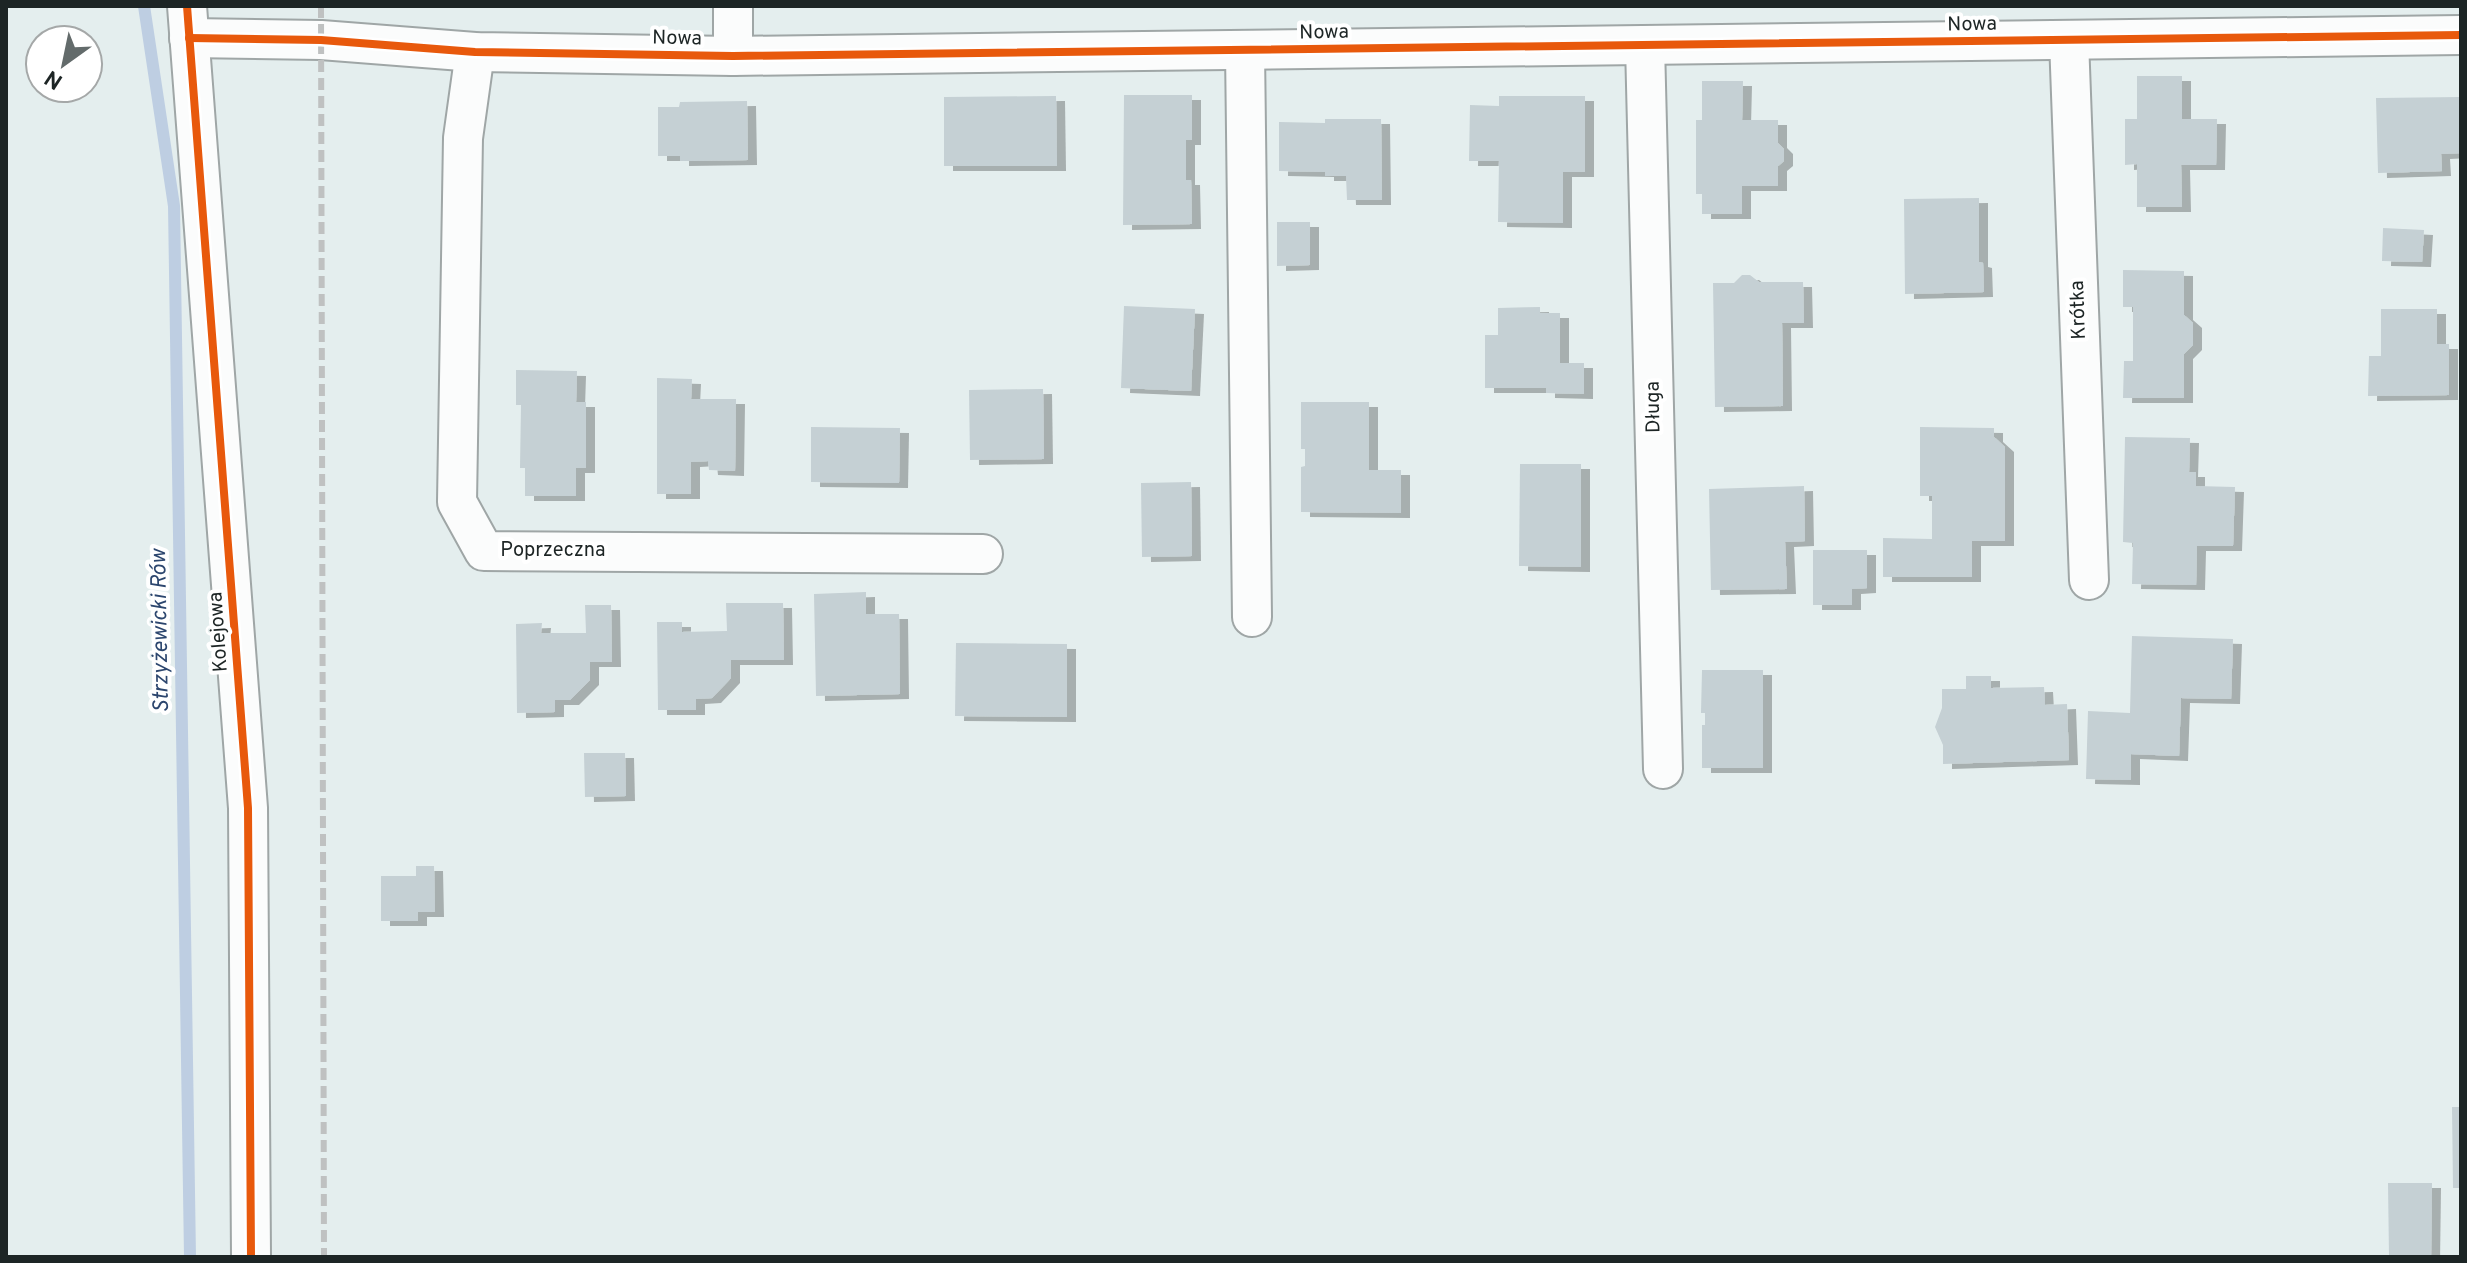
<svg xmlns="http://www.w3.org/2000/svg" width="2467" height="1263" font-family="Overpass,sans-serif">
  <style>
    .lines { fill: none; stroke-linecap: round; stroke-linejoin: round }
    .stream { stroke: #becee2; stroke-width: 12 }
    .building { fill: #c5d0d4; filter: url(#shadow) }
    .minor-casing { stroke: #9fa6a6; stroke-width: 42 }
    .minor { stroke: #fbfcfc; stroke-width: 38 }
    .rail { stroke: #bfc1c1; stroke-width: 6; stroke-dasharray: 12 6; stroke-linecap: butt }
    .cycleway-casing { stroke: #fff; stroke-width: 13 }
    .cycleway { stroke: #e8590c; stroke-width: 8 }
    .labels { text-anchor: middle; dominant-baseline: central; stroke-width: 8; stroke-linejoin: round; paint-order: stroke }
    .street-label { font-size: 20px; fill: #1d2525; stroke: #fff }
    .water-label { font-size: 22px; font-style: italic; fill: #2c466e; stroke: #fff }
  </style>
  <defs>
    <filter id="shadow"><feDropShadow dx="9" dy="5" stdDeviation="0" flood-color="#0004"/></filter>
  </defs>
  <rect width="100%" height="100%" fill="#e4eeee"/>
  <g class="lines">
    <polyline class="stream" points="144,6 174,206 190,1257"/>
  </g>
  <g class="building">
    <polygon points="2137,76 2182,76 2182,119 2217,119 2216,165 2181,165 2182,207 2137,207 2137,164 2125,165 2125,119 2137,119"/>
    <polygon points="1702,81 1743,81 1742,120 1778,120 1778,143 1784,149 1784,161 1778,166 1778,186 1742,186 1742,214 1702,214 1702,194 1696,194 1696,120 1702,120"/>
    <polygon points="1124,95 1192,95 1192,140 1186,140 1186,180 1191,180 1192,224 1123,225"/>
    <polygon points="1056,96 1057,166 944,166 944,97"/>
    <polygon points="1499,96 1585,96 1585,172 1563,172 1563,223 1498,222 1499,161 1469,161 1470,105 1499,106"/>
    <polygon points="2461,97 2461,153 2441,154 2442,171 2378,173 2376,98"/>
    <polygon points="747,101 748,160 680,161 680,156 658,156 658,107 679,107 680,102"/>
    <polygon points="1325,119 1381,119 1382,200 1347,200 1346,176 1325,176 1325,172 1279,171 1279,122 1325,123"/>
    <polygon points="1979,198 1979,262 1983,263 1984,292 1905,294 1904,199"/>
    <polygon points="1277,222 1310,222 1310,265 1277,266"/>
    <polygon points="2383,228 2424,230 2422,262 2382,261"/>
    <polygon points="2123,270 2184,271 2184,315 2193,323 2193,345 2184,354 2184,398 2123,398 2124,361 2133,361 2133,307 2123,307"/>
    <polygon points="1742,275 1750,275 1759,282 1803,282 1804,323 1782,323 1783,406 1715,407 1713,283 1734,283"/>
    <polygon points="1124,306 1195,309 1191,391 1121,388"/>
    <polygon points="1540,307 1540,313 1560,313 1560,363 1584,363 1584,394 1546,393 1546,388 1485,388 1485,335 1498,335 1498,308"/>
    <polygon points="2381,309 2437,309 2437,344 2449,344 2449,395 2368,396 2369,356 2381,356"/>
    <polygon points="516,370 577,371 576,402 586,402 586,468 576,468 576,496 525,496 525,468 520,468 521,405 516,405"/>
    <polygon points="657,378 692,379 691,399 736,399 735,471 709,470 708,461 691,462 691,494 657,494"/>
    <polygon points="1043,389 1044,459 970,460 969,390"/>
    <polygon points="1301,402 1369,402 1369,470 1401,470 1401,513 1301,512 1301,467 1305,466 1305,449 1301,449"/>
    <polygon points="811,427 900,428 899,483 811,482"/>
    <polygon points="1920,427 1994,428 1994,437 2005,447 2005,541 1972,541 1972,577 1883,577 1883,538 1932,539 1932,496 1920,496"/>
    <polygon points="2125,437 2190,438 2189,472 2196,472 2196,486 2235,487 2233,546 2197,546 2196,585 2132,584 2133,543 2123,542"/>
    <polygon points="1520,464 1581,464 1581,567 1519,566"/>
    <polygon points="1191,482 1192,556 1142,557 1141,483"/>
    <polygon points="1804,486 1805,541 1785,542 1787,589 1711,590 1709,489"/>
    <polygon points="1813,550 1867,550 1867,588 1852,589 1852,605 1813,605"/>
    <polygon points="866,592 866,614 899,614 900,694 816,696 814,594"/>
    <polygon points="726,603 783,603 784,660 731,660 731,678 712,698 696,699 696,710 658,710 657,622 682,622 682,632 727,631"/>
    <polygon points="585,605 611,605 612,662 590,662 590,680 570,700 555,700 555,712 517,713 516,624 542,623 541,633 586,633"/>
    <polygon points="2132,636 2233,639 2231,699 2181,698 2179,756 2131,754 2131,780 2086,779 2088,711 2130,713"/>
    <polygon points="956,643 1067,644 1067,717 955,716"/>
    <polygon points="1702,670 1763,670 1763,768 1702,768 1702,725 1705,725 1705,713 1701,713"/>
    <polygon points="1966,676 1991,676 1991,688 2044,687 2045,705 2067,704 2069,760 1943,764 1943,745 1935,727 1942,708 1942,689 1966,689"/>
    <polygon points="584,753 625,753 626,796 585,797"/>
    <polygon points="416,866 434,866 435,912 418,912 418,921 381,921 381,876 416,876"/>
    <polygon points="2452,1107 2461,1107 2461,1188 2453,1188"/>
    <polygon points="2388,1183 2432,1183 2431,1257 2389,1257"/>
  </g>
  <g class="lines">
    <defs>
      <g id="minor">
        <polyline points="187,6 248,808 251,1257"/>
        <polyline points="189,38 321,40 475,52 733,56 2461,35"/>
        <polyline points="2069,40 2089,580"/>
        <polyline points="1645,45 1663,769"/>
        <polyline points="1245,50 1252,617"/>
        <polyline points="475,52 463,138 457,502 484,551 983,554"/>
        <polyline points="733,56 733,6"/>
      </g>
    </defs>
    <use href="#minor" class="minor-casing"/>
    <use href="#minor" class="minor"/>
    <polyline class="rail" points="321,6 324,1257"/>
    <defs>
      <g id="cycleway">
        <polyline points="187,6 248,808 251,1257"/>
        <polyline points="189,38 321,40 475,52 733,56 2461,35"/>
      </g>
    </defs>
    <use href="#cycleway" class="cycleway-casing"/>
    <use href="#cycleway" class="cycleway"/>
  </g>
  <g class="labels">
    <g class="street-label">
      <text transform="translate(1972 25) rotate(-1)">Nowa</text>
      <text transform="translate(1324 33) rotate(-1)">Nowa</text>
      <text transform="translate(677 39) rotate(1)">Nowa</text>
      <text transform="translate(2079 310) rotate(-92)">Krótka</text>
      <text transform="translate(1654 407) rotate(-91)">Długa</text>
      <text x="553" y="551">Poprzeczna</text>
      <text transform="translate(219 632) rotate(-94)">Kolejowa</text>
    </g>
    <g class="water-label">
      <text transform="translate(161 631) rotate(-91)">Strzyżewicki Rów</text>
    </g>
  </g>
  <rect width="2467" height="1263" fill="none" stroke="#1d2525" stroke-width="16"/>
  <g transform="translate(64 64) rotate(213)"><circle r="38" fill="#ffffff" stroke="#a5a8a8" stroke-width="2"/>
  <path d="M0-6L14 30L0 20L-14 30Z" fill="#636b6b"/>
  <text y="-12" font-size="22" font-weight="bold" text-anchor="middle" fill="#1d2525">N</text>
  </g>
</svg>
